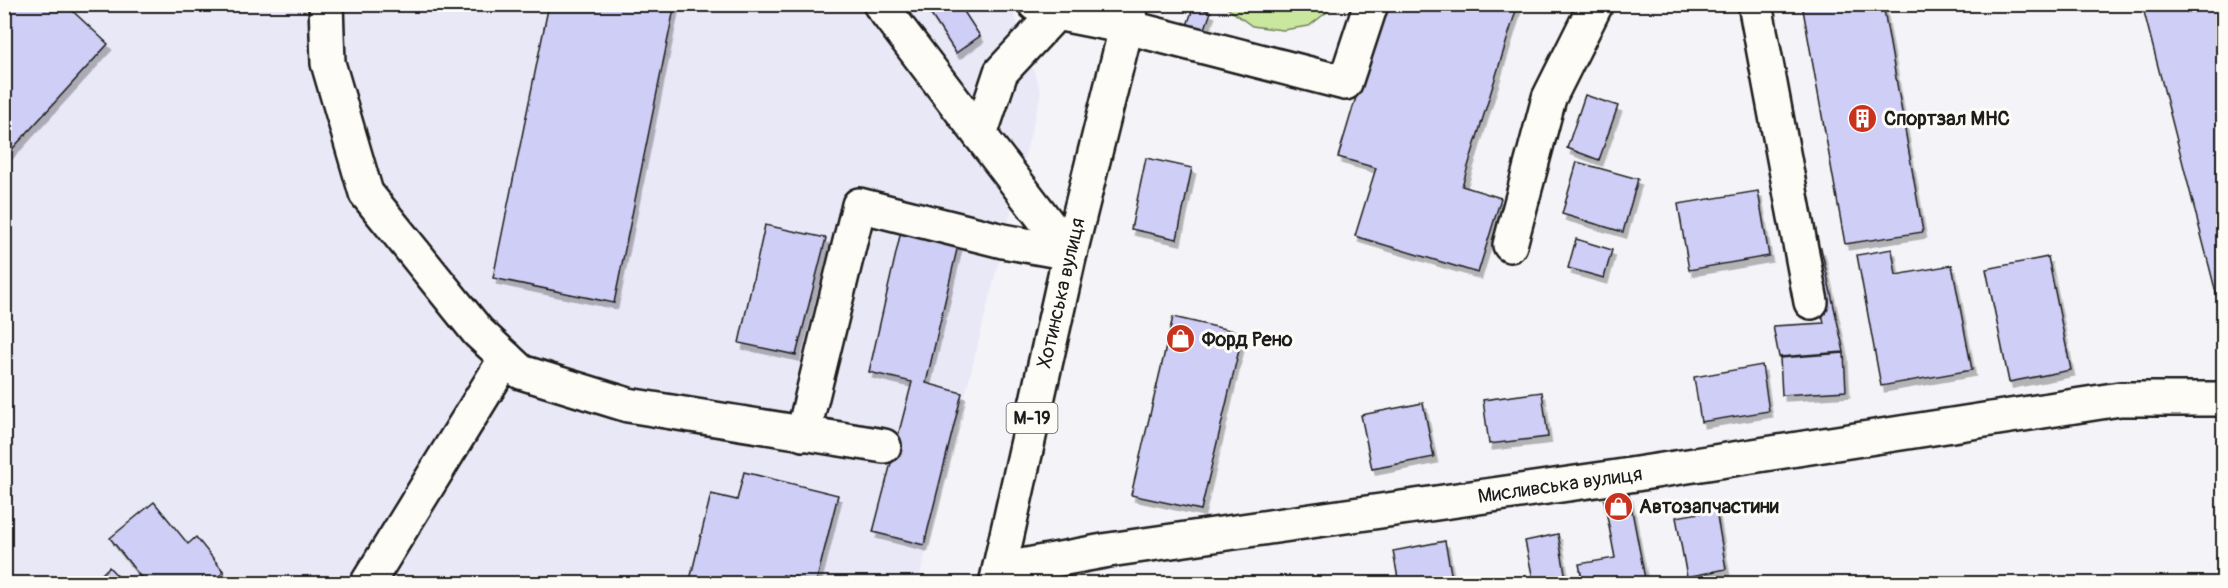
<svg xmlns="http://www.w3.org/2000/svg" width="2228" height="588" font-family="Pangolin,sans-serif">
  <style>
    .built { fill: #e9e8f7 }
    .green { fill: #cae79e; stroke: #73825d; stroke-width: 1.5 }
    .building { fill: #cecef6; stroke: #1c1c1c; stroke-width: 1.5; filter: url(#shadow) }
    .lines { fill: none; stroke-linecap: round; stroke-linejoin: round }
    .minor-casing { stroke: #1c1c1c; stroke-width: 38 }
    .highway-casing { stroke: #1c1c1c; stroke-width: 38 }
    .minor { stroke: #fdfcf7; stroke-width: 33 }
    .highway { stroke: #fdfcf7; stroke-width: 33 }
    .labels { text-anchor: middle; dominant-baseline: central; stroke-width: 6; stroke-linejoin: round; paint-order: stroke }
    .shield { fill: #fdfcf7; stroke: #605f5e; stroke-width: 1.5 }
    .shield-label { font-size: 18px; font-weight: bold; fill: #1c1c1c }
    .poi-label { font-size: 20px; font-weight: bold; fill: #1c1c1c; stroke: #fdfcf7; text-anchor: start }
    .street-label { font-size: 20px; fill: #1c1c1c; stroke: #fdfcf7 }
  </style>
  <defs>
    <filter id="shadow"><feDropShadow dx="3.5" dy="6" stdDeviation="0" flood-color="#0004"/></filter>
  </defs>
  <rect width="100%" height="100%" fill="#f4f3f7"/>
  <filter id="ink" filterUnits="userSpaceOnUse"><feTurbulence type="fractalNoise" baseFrequency=".0167" numOctaves="2"/><feDisplacementMap in="SourceGraphic" scale="12" xChannelSelector="R" yChannelSelector="G"/><feConvolveMatrix kernelMatrix="1 2 1 2 8 2 1 2 1" color-interpolation-filters="sRGB"/></filter>
  <g filter="url(#ink)">
    <polygon class="built" points="4,5 1011,5 1041,92 918,583 5,583"/>
    <polygon class="green" points="1223,5 1336,5 1309,26 1283,30 1252,26"/>
    <g class="building">
      <polygon points="17,4 65,4 108,44 4,158 4,18"/>
      <polygon points="549,4 675,4 614,303 493,278"/>
      <polygon points="924,4 959,4 980,36 956,53"/>
      <polygon points="1384,4 1518,4 1462,186 1501,198 1478,273 1355,236 1376,168 1338,157"/>
      <polygon points="1802,4 1883,4 1923,232 1845,244"/>
      <polygon points="2142,4 2224,4 2224,324"/>
      <polygon points="1194,6 1211,12 1203,34 1186,28"/>
      <polygon points="1585,95 1618,106 1599,160 1567,148"/>
      <polygon points="1146,158 1192,168 1177,239 1131,229"/>
      <polygon points="1577,162 1638,179 1623,232 1562,214"/>
      <polygon points="1758,191 1769,256 1689,270 1678,204"/>
      <polygon points="765,225 826,238 796,355 739,343"/>
      <polygon points="901,231 958,245 926,383 962,393 924,545 873,532 912,382 869,372"/>
      <polygon points="1576,239 1612,250 1604,278 1568,268"/>
      <polygon points="1821,248 1844,352 1779,357 1773,326 1824,323 1809,251"/>
      <polygon points="1892,249 1896,275 1952,265 1972,370 1881,386 1857,255"/>
      <polygon points="2048,257 2071,370 2009,382 1986,269"/>
      <polygon points="1173,317 1243,333 1201,510 1131,495"/>
      <polygon points="1844,353 1846,391 1782,395 1780,358"/>
      <polygon points="1762,365 1769,411 1701,422 1694,377"/>
      <polygon points="1542,392 1548,437 1489,444 1483,400"/>
      <polygon points="1423,403 1434,457 1372,469 1361,415"/>
      <polygon points="744,472 838,495 816,583 783,575 781,584 689,584 711,494 737,500"/>
      <polygon points="1629,495 1646,584 1583,584 1579,564 1615,558 1604,500"/>
      <polygon points="154,502 188,544 196,537 224,572 209,584 146,584 110,538"/>
      <polygon points="1716,510 1726,569 1687,577 1676,517"/>
      <polygon points="1558,534 1567,584 1534,584 1525,541"/>
      <polygon points="1445,541 1453,584 1399,584 1393,551"/>
      <polygon points="109,567 125,584 92,584"/>
    </g>
    <g class="lines">
      <defs>
        <g id="minor">
          <polyline points="326,4 328,63 366,193 478,332 521,372 628,405 884,446"/>
          <polyline points="880,4 1070,253"/>
          <polyline points="1035,4 1056,13 1127,27 1345,83 1371,4"/>
          <polyline points="1755,4 1811,302"/>
          <polyline points="980,135 1001,72 1056,13"/>
          <polyline points="1510,245 1549,98 1596,4"/>
          <polyline points="803,434 859,205 1003,241 1070,253"/>
          <polyline points="1000,570 1109,550 1617,477 2120,399 2224,399"/>
          <polyline points="367,584 506,358"/>
        </g>
        <polyline id="highway" points="996,584 1070,253 1132,4"/>
      </defs>
      <use href="#minor" class="minor-casing"/>
      <use href="#highway" class="highway-casing"/>
      <use href="#minor" class="minor"/>
      <use href="#highway" class="highway"/>
    </g>
  </g>
  <defs>
    <symbol id="building-disc" viewBox="-11 -11 22 22"><circle r="9.5" fill="#c8321e" stroke="#fdfcf7"/><path d="M-4-6H4V6H1V3H-1V6H-4ZM-2.5-4.3h1.7v1.8h-1.7ZM.8-4.3h1.7v1.8H.8ZM-2.5-1h1.7V.8h-1.7ZM.8-1h1.7V.8H.8Z" fill="#fff"/></symbol>
    <symbol id="shop-disc" viewBox="-11 -11 22 22"><circle r="9.5" fill="#c8321e" stroke="#fdfcf7"/><path d="M-5-2.5h2.3a2.7 3.5 0 0 1 5.4 0H5L5.5 6h-11ZM-1.5-2.5h3a1.5 2.3 0 0 0-3 0Z" fill="#fff"/></symbol>
  </defs>
  <g fill-rule="evenodd">
    <use href="#building-disc" x="1846" y="102" width="33" height="33"/>
    <use href="#shop-disc" x="1164" y="322" width="33" height="33"/>
    <use href="#shop-disc" x="1602" y="490" width="33" height="33"/>
  </g>
  <g class="labels">
    <rect class="shield" x="1006.5" y="403" width="51" height="30" rx="4.5"/>
    <g class="shield-label">
      <text x="1032" y="418">М-19</text>
    </g>
    <g class="poi-label">
      <text x="1884" y="118">Спортзал МНС</text>
      <text x="1202" y="339">Форд Рено</text>
      <text x="1639" y="506">Автозапчастини</text>
    </g>
    <g class="street-label">
      <text transform="translate(1061 293) rotate(-77)">Хотинська вулиця</text>
      <text transform="translate(1560 485) rotate(-8)">Мисливська вулиця</text>
    </g>
  </g>
  <rect width="2228" height="588" fill="none" stroke="#fdfcf7" stroke-width="24"/>
  <rect x="12" y="12" width="2204" height="564" fill="none" stroke="#1c1c1c" stroke-width="2" filter="url(#ink)"/>
</svg>
